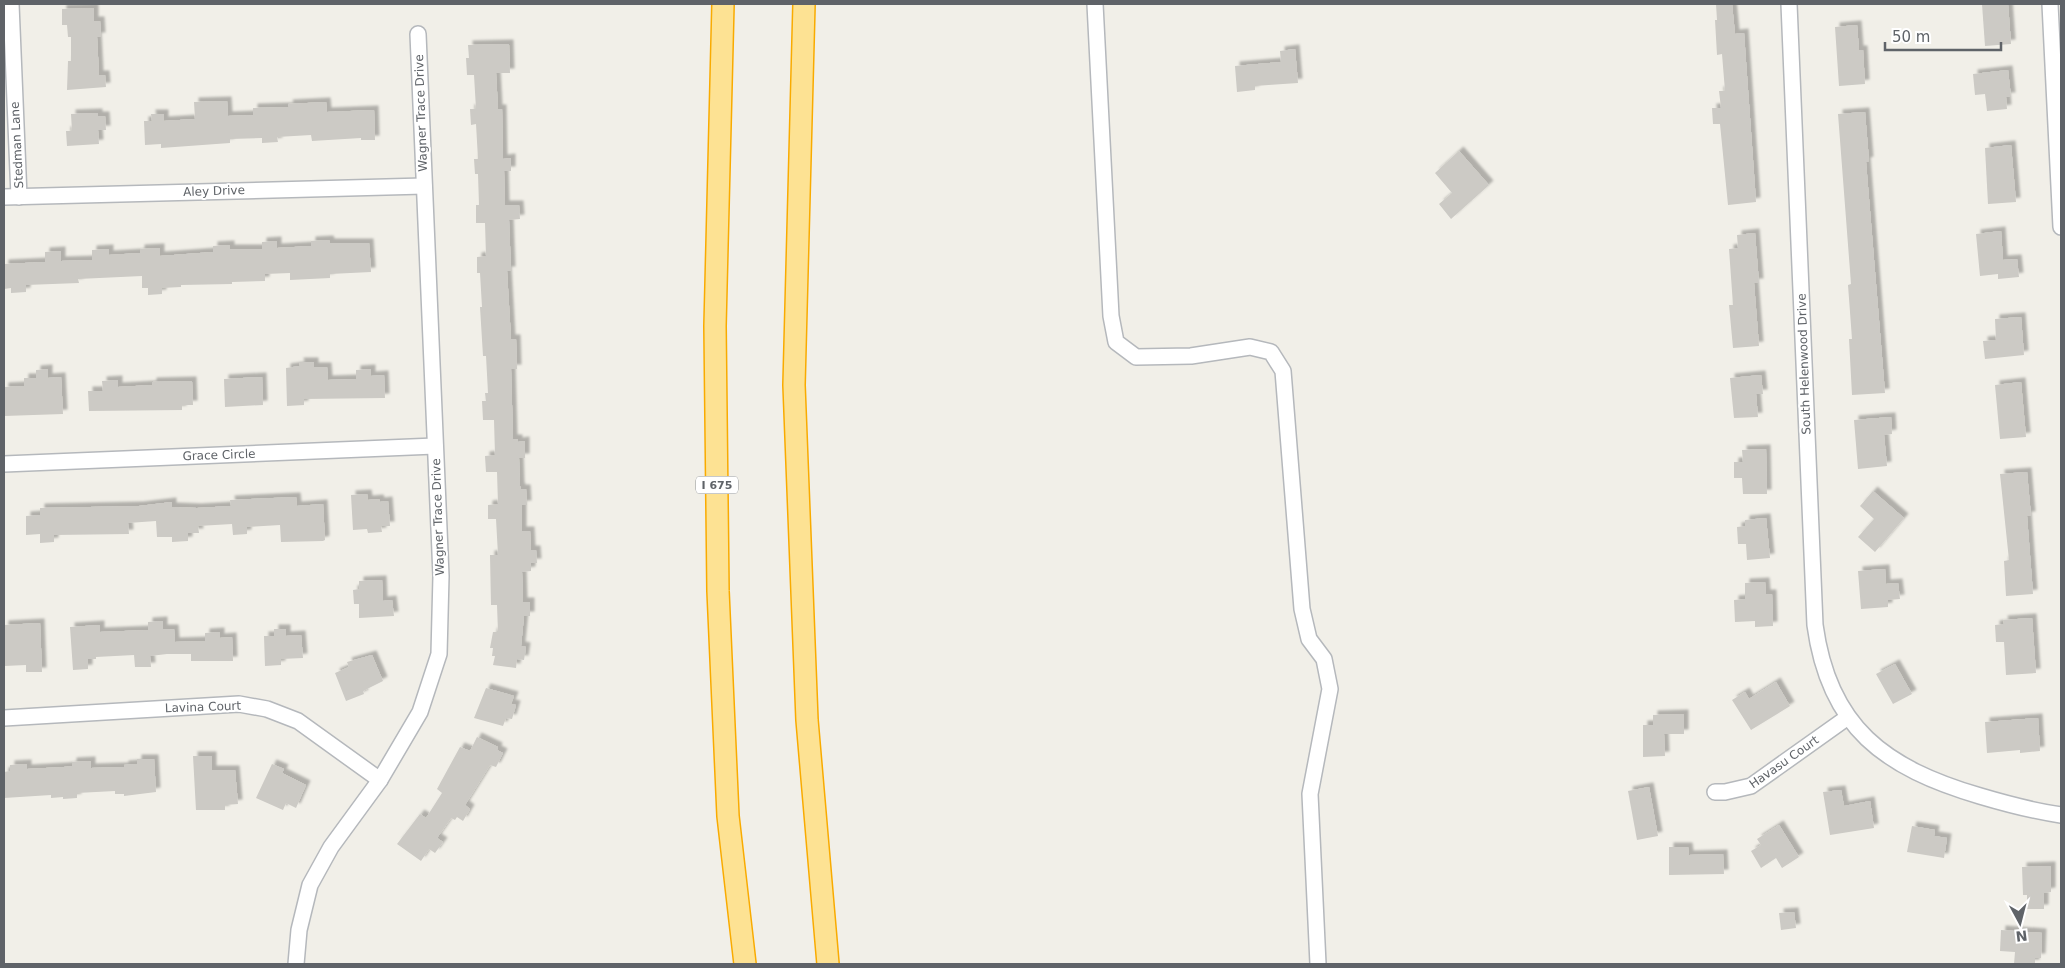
<svg xmlns="http://www.w3.org/2000/svg" width="2065" height="968" font-family="'DejaVu Sans',sans-serif">
  <style>
    .building { fill: #cccac5; filter: url(#shadow) }
    .lines { fill: none; stroke-linecap: round; stroke-linejoin: round }
    .minor-casing { stroke: #b5b8bc; stroke-width: 18 }
    .highway-casing { stroke: #f9ab00; stroke-width: 24 }
    .minor { stroke: #fff; stroke-width: 15 }
    .highway { stroke: #fde293; stroke-width: 21 }
    .labels { text-anchor: middle; dominant-baseline: central; stroke-width: 4; stroke-linejoin: round; paint-order: stroke }
    .shield { fill: #fff; stroke: #8f9295; stroke-width: 1 }
    .shield-label { font-size: 11px; font-weight: bold; fill: #5f6368 }
    .street-label { font-size: 12px; fill: #5f6368; stroke: #fff }
  </style>
  <defs>
    <filter id="shadow"><feDropShadow dx="4.5" dy="-4.5" stdDeviation="1" flood-color="#0004"/></filter>
  </defs>
  <rect width="100%" height="100%" fill="#f1efe8"/>
  <g class="building">
    <polygon points="1716,4 1732,4 1735,34 1744,33 1756,202 1728,205 1720,124 1713,124 1712,108 1721,108 1719,91 1725,91 1722,54 1717,55 1715,20 1717,20"/>
    <polygon points="1982,4 2008,4 2011,44 1985,46"/>
    <polygon points="94,8 94,21 100,21 101,37 97,37 99,75 105,75 106,87 67,90 68,61 71,61 71,37 68,37 67,25 62,25 62,9"/>
    <polygon points="1857,25 1859,50 1863,50 1865,84 1839,86 1835,27"/>
    <polygon points="509,44 510,73 496,73 498,109 502,109 503,159 511,158 511,171 504,171 505,205 519,205 520,219 509,220 511,271 507,271 511,339 516,339 517,369 511,369 513,439 518,439 518,442 525,441 525,458 519,458 520,486 521,489 526,489 527,505 522,505 522,531 530,531 531,550 536,550 537,563 531,563 531,571 522,572 523,602 530,602 530,616 524,616 521,646 526,647 524,660 517,659 516,668 493,665 495,656 492,656 493,648 490,648 493,632 498,632 497,605 491,605 490,555 498,555 496,519 488,519 488,505 498,504 497,472 486,472 485,456 495,455 494,420 483,420 482,401 486,401 485,393 488,393 486,356 483,356 480,307 482,307 480,273 477,273 477,257 486,256 485,223 476,223 476,205 479,205 478,174 475,174 474,159 478,159 476,124 471,125 470,109 476,109 474,75 467,75 466,58 469,58 468,45"/>
    <polygon points="1295,49 1298,83 1255,86 1255,90 1237,92 1235,66 1281,62 1280,51"/>
    <polygon points="2008,70 2011,97 2006,97 2007,109 1987,111 1985,94 1975,95 1973,74"/>
    <polygon points="227,101 228,116 253,115 253,108 289,107 288,104 326,102 327,112 374,110 375,140 361,140 361,138 312,141 311,135 277,137 278,142 262,143 262,138 230,139 230,143 161,148 161,144 145,145 144,121 152,121 151,114 164,114 164,121 195,119 194,102"/>
    <polygon points="1865,112 1869,161 1866,162 1885,393 1852,395 1849,339 1852,339 1848,285 1851,284 1838,114"/>
    <polygon points="98,113 98,116 105,116 106,130 98,130 99,144 67,146 66,131 72,131 71,114"/>
    <polygon points="2011,145 2016,202 1988,204 1985,148"/>
    <polygon points="1459,151 1489,185 1451,219 1439,204 1452,193 1435,173"/>
    <polygon points="2001,231 2003,260 2017,259 2019,277 1998,279 1998,274 1980,276 1976,234"/>
    <polygon points="1755,233 1759,283 1754,283 1759,346 1733,348 1729,305 1733,305 1729,249 1738,248 1737,235"/>
    <polygon points="329,240 330,243 369,243 371,272 330,274 330,278 290,280 290,273 265,274 265,281 232,282 232,284 181,285 181,287 162,288 162,294 148,295 148,288 142,288 142,276 78,279 79,283 26,285 26,292 11,293 11,288 4,289 4,264 45,262 45,252 61,251 61,261 92,260 92,250 109,249 109,255 140,253 140,249 160,248 160,256 213,252 213,246 230,245 230,249 262,249 262,242 277,241 277,248 311,246 311,241"/>
    <polygon points="2021,317 2024,355 1985,359 1983,341 1996,340 1995,319"/>
    <polygon points="299,362 314,362 314,367 327,367 328,380 356,379 356,370 371,369 371,376 384,375 385,398 304,399 304,405 287,406 286,368 300,366"/>
    <polygon points="48,369 48,378 61,377 63,414 4,416 4,387 24,386 24,378 36,378 36,370"/>
    <polygon points="1761,375 1763,394 1756,394 1758,417 1734,418 1730,378"/>
    <polygon points="262,377 263,405 225,407 224,379"/>
    <polygon points="118,380 118,387 152,385 152,382 192,381 193,405 182,405 182,410 89,411 88,391 103,391 102,381"/>
    <polygon points="2021,382 2026,437 2000,439 1995,385"/>
    <polygon points="1891,417 1892,434 1884,435 1887,466 1858,469 1854,420"/>
    <polygon points="1766,449 1767,494 1743,494 1742,478 1734,478 1734,462 1743,462 1742,450"/>
    <polygon points="2027,472 2031,516 2027,516 2033,594 2006,596 2004,561 2009,560 2000,474"/>
    <polygon points="1873,491 1904,518 1875,552 1858,537 1874,519 1860,506"/>
    <polygon points="367,494 368,500 379,499 380,502 388,501 390,526 381,526 382,532 368,533 367,529 353,530 351,495"/>
    <polygon points="296,497 297,506 323,504 325,540 323,541 281,542 280,525 247,527 247,534 233,535 232,524 198,526 199,533 188,533 188,541 172,542 172,537 157,537 156,521 128,523 129,534 54,535 54,542 40,543 40,534 26,535 26,516 40,515 40,508 139,506 172,502 172,507 197,508 231,506 230,500"/>
    <polygon points="1766,518 1770,558 1747,560 1746,544 1738,544 1737,527 1745,526 1745,520"/>
    <polygon points="1885,569 1886,584 1898,583 1900,599 1888,600 1888,607 1861,609 1858,571"/>
    <polygon points="382,580 383,601 392,600 394,616 359,618 359,604 354,604 353,590 359,589 359,581"/>
    <polygon points="1765,582 1766,594 1772,594 1773,626 1755,627 1755,621 1735,622 1734,600 1745,599 1745,583"/>
    <polygon points="2032,618 2036,673 2006,675 2004,642 1996,642 1995,625 2004,624 2003,620"/>
    <polygon points="163,621 163,629 174,629 175,642 205,641 205,633 220,632 220,638 232,637 233,661 191,661 191,654 167,654 150,656 151,667 135,667 134,655 96,657 96,659 88,659 88,669 73,670 70,627 100,625 100,632 148,630 148,622"/>
    <polygon points="40,623 42,672 26,672 26,665 4,666 4,625"/>
    <polygon points="274,629 286,629 286,636 301,635 303,658 281,659 281,665 265,666 264,636 274,636"/>
    <polygon points="372,655 383,681 363,691 364,694 346,701 335,673 349,667 347,662"/>
    <polygon points="1895,664 1912,694 1893,704 1876,674"/>
    <polygon points="1776,682 1790,706 1751,730 1732,700 1745,692 1749,699"/>
    <polygon points="486,688 514,696 511,704 516,705 512,719 506,718 503,726 474,718"/>
    <polygon points="1684,714 1684,734 1664,734 1665,756 1643,757 1643,725 1653,725 1653,715"/>
    <polygon points="2038,718 2040,751 2020,753 2020,750 1987,753 1985,722"/>
    <polygon points="477,737 498,747 497,750 503,753 496,767 490,765 465,805 470,809 463,821 457,817 455,820 451,818 437,838 443,842 435,853 429,849 421,861 397,844 420,814 426,818 442,793 437,789 460,747 470,751"/>
    <polygon points="193,756 212,756 212,770 235,770 238,804 225,805 225,810 196,810"/>
    <polygon points="137,759 154,759 156,792 124,796 124,794 115,794 115,791 77,793 77,798 63,799 63,797 51,798 51,795 4,798 4,772 10,771 10,765 27,764 27,769 64,767 72,766 72,762 91,761 91,768 124,767 124,765 137,764"/>
    <polygon points="272,764 284,769 282,773 306,785 296,808 286,803 283,810 256,798"/>
    <polygon points="1649,787 1658,836 1637,840 1628,791"/>
    <polygon points="1841,790 1844,806 1870,801 1874,828 1830,835 1823,792"/>
    <polygon points="1779,825 1799,857 1782,868 1776,858 1761,868 1751,851 1761,845 1757,839"/>
    <polygon points="1912,826 1935,830 1934,836 1947,838 1944,858 1907,852"/>
    <polygon points="1669,847 1688,847 1689,855 1723,854 1724,874 1669,875"/>
    <polygon points="2051,866 2051,892 2044,893 2044,909 2027,909 2027,895 2023,895 2022,867"/>
    <polygon points="1794,912 1796,928 1781,930 1779,913"/>
    <polygon points="2001,930 2042,933 2041,958 2035,958 2035,964 2014,964 2015,952 2000,951"/>
  </g>
  <g class="lines">
    <defs>
      <g id="minor">
        <polyline points="11,4 19,197"/>
        <polyline points="1095,4 1111,316 1116,342 1136,357 1191,356 1250,347 1271,352 1283,371 1302,609 1309,639 1324,659 1330,689 1310,794 1318,964"/>
        <path d="M1789,4l26,621c14,103 70,143 165,171 27,8 53,15 81,19"/>
        <polyline points="2050,4 2061,227"/>
        <polyline points="4,197 424,186"/>
        <polyline points="4,464 435,446"/>
        <polyline points="4,718 239,704 267,709 298,721 380,780"/>
        <polyline points="1715,792 1725,792 1751,786 1848,717"/>
        <polyline points="296,964 299,930 310,885 331,847 380,780 420,712 439,654 441,576 418,34"/>
      </g>
      <g id="highway">
        <polyline points="723,4 715,326 718,591 728,816 745,964"/>
        <polyline points="804,4 794,385 807,720 828,964"/>
      </g>
    </defs>
    <use href="#minor" class="minor-casing"/>
    <use href="#highway" class="highway-casing"/>
    <use href="#minor" class="minor"/>
    <use href="#highway" class="highway"/>
  </g>
  <g class="labels">
    <rect class="shield" x="696" y="476.5" width="42" height="17" rx="4"/>
    <g class="shield-label">
      <text x="717" y="485">I 675</text>
    </g>
    <g class="street-label">
      <text transform="translate(421 113) rotate(-92)">Wagner Trace Drive</text>
      <text transform="translate(17 145) rotate(-93)">Stedman Lane</text>
      <text transform="translate(214 191) rotate(-2)">Aley Drive</text>
      <text transform="translate(1804 364) rotate(-92)">South Helenwood Drive</text>
      <text transform="translate(219 455) rotate(-2)">Grace Circle</text>
      <text transform="translate(438 517) rotate(-92)">Wagner Trace Drive</text>
      <text transform="translate(203 707) rotate(-2)">Lavina Court</text>
      <text transform="translate(1784 762) rotate(-35)">Havasu Court</text>
    </g>
  </g>
  <rect width="2065" height="968" fill="none" stroke="#5f6368" stroke-width="10"/>
  <g transform="translate(2020 923) rotate(173)" stroke="#ffffff" stroke-width="4" paint-order="stroke">
  <path d="M0-4L9 19L0 12L-9 19Z" fill="#5f6368"/>
  <text y="-8" font-size="14" font-weight="bold" text-anchor="middle" fill="#5f6368">N</text>
  </g>
  <path d="M1885 42v8h116v-8" fill="none" stroke="#5f6368" stroke-width="2.5"/>
  <text x="1892" y="42" font-size="15" fill="#5f6368" stroke="#ffffff" stroke-width="4" paint-order="stroke">50 m</text>
</svg>
